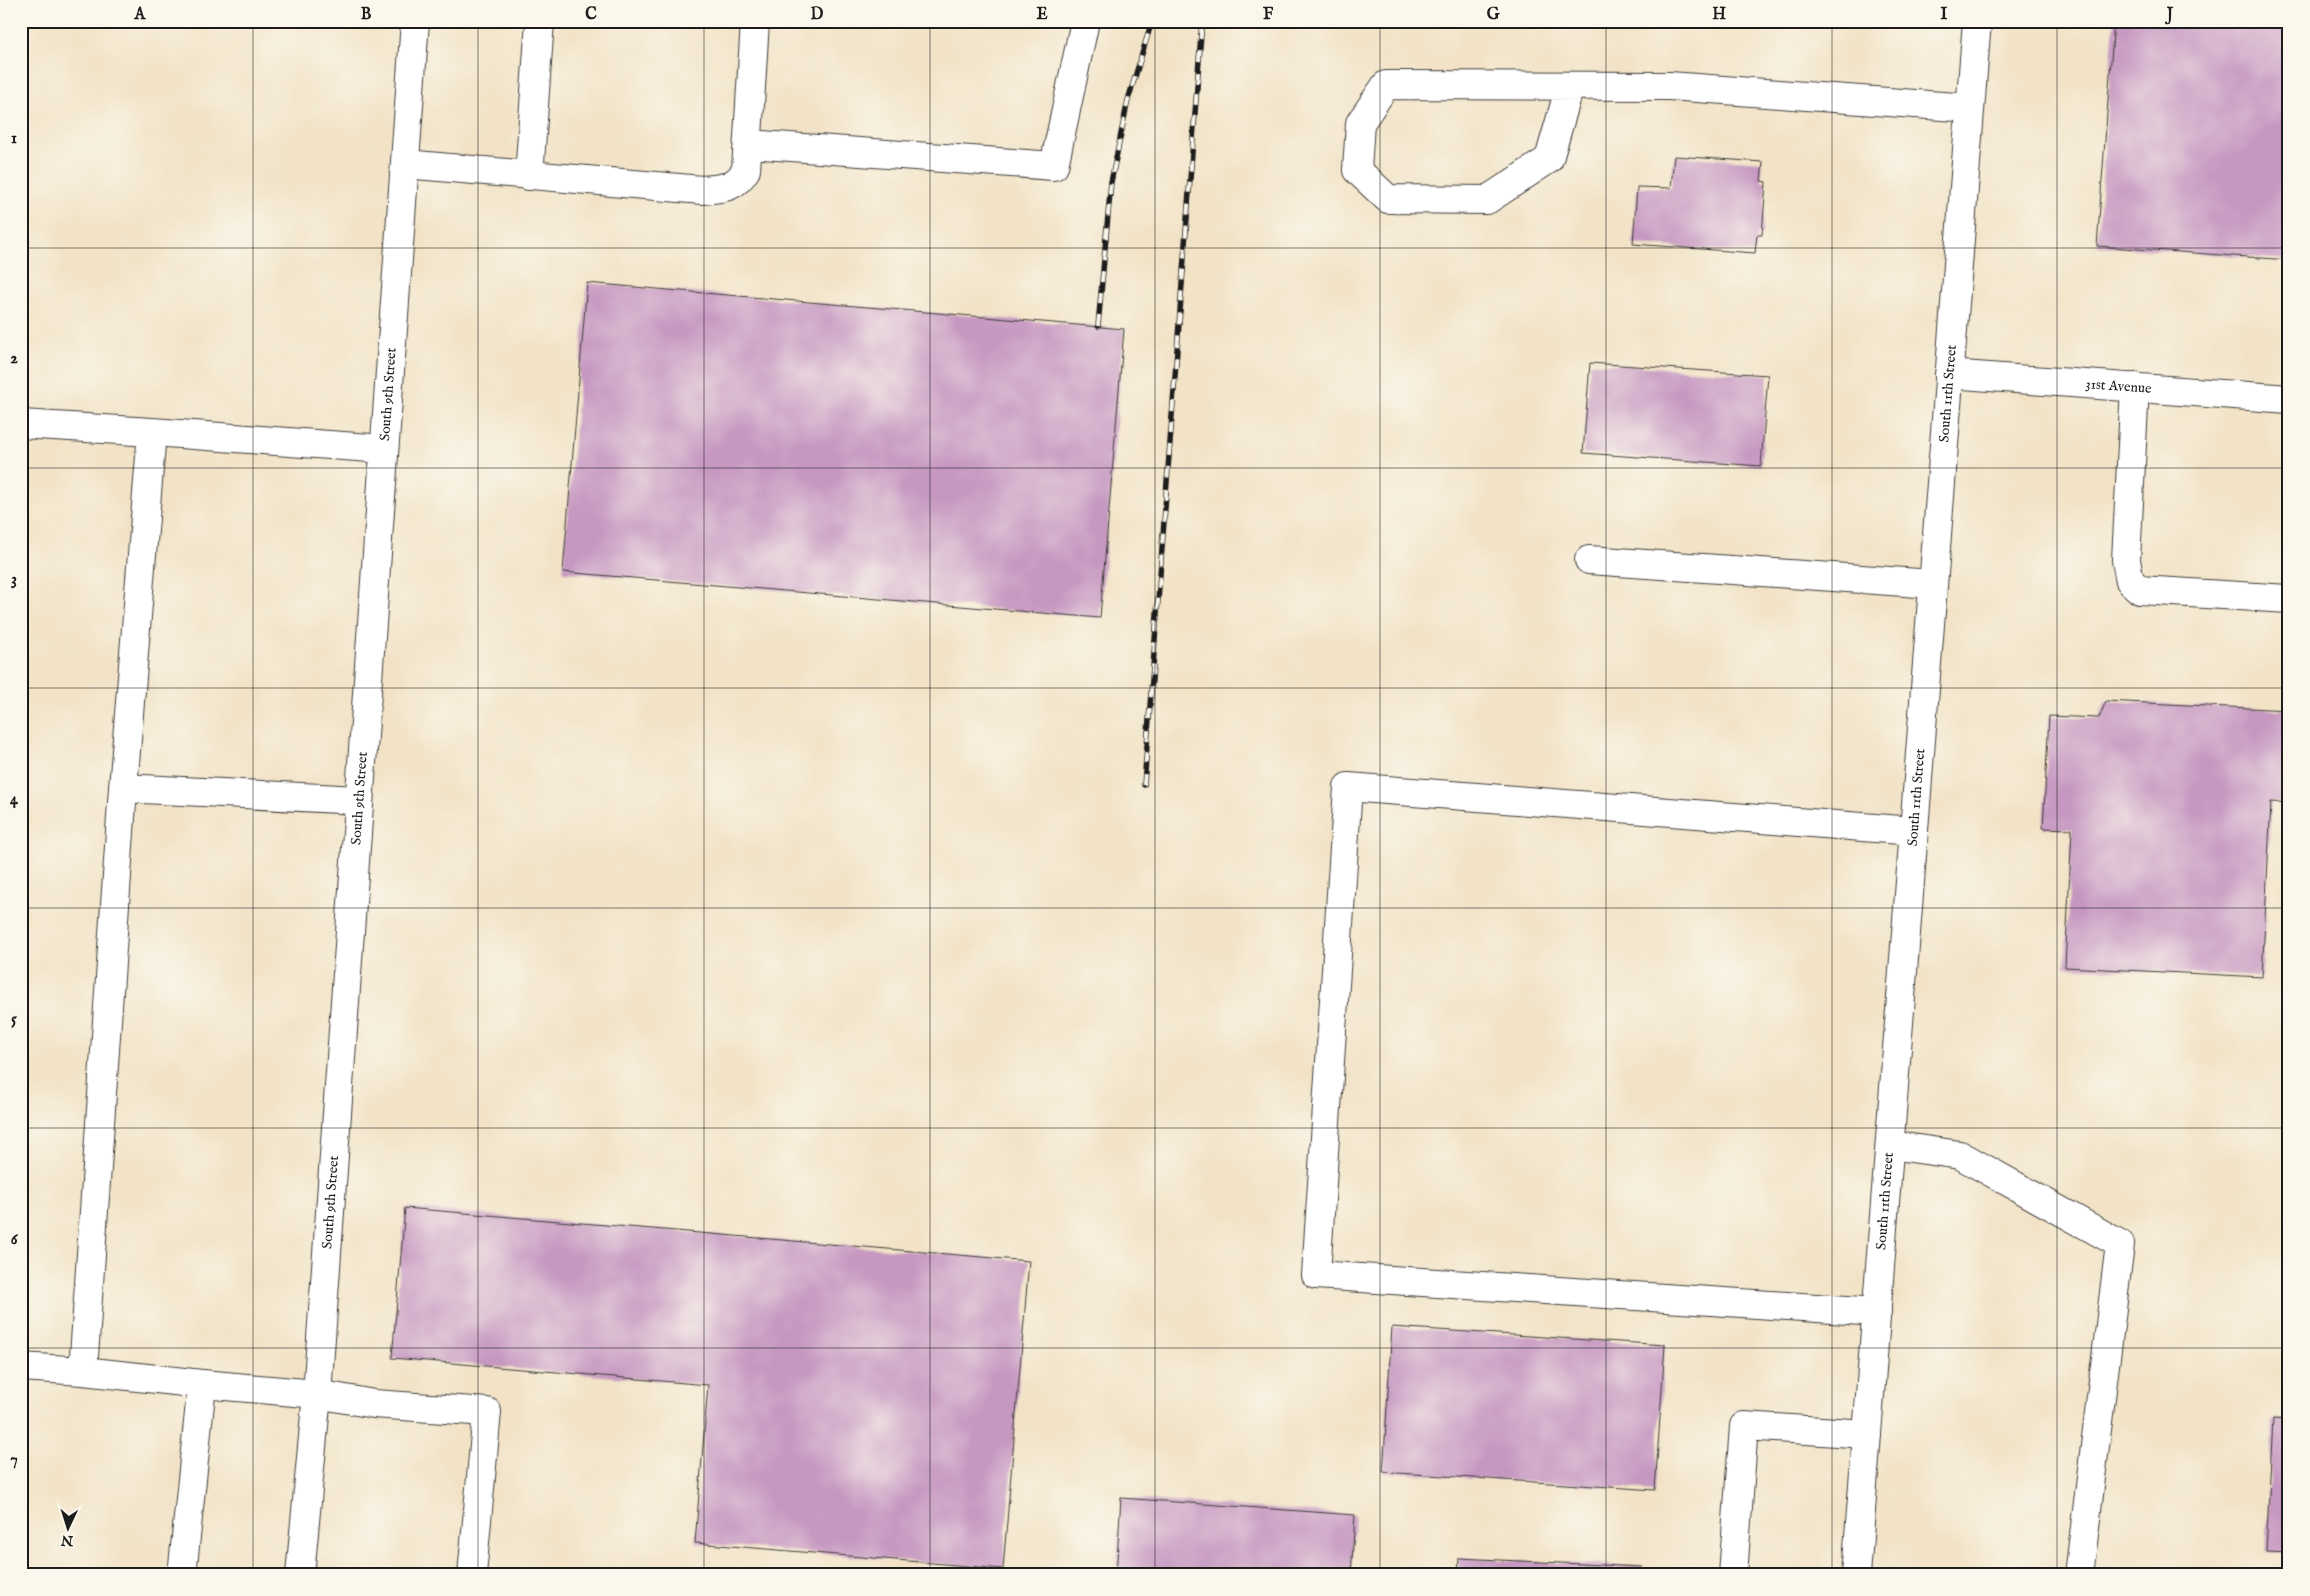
<svg xmlns="http://www.w3.org/2000/svg" width="2310" height="1596" font-family="'IM FELL English',serif">
  <style>
    .building { fill: #c698c1 }
    .lines { fill: none; stroke-linecap: round; stroke-linejoin: round }
    .minor-casing { stroke: #3c3a36; stroke-width: 30 }
    .minor { stroke: #fff; stroke-width: 28 }
    .rail-casing { stroke: #1c1c1c; stroke-width: 5.5 }
    .rail { stroke: #fbf7ec; stroke-width: 4; stroke-dasharray: 11; stroke-linecap: butt }
    .grid { fill: none; stroke: #1c1c1c; stroke-width: 1; stroke-opacity: 0.55 }
    .labels { text-anchor: middle; dominant-baseline: central; stroke-width: 5; stroke-linejoin: round; paint-order: stroke }
    .street-label { font-size: 14px; fill: #1c1c1c; stroke: #fbf7ec }
    .neatline { fill: none; stroke: #1c1c1c; stroke-width: 2 }
    .grid-label { font-size: 16px; text-anchor: middle; font-weight: bold; fill: #1c1c1c }
  </style>
  <rect width="100%" height="100%" fill="#fbf7ec"/>
  <filter id="ink" filterUnits="userSpaceOnUse"><feTurbulence type="fractalNoise" baseFrequency=".02" numOctaves="2"/><feDisplacementMap in="SourceGraphic" scale="10" xChannelSelector="R" yChannelSelector="G"/><feConvolveMatrix kernelMatrix="1 2 1 2 8 2 1 2 1" color-interpolation-filters="sRGB"/></filter>
  <filter id="wash" filterUnits="userSpaceOnUse"><feTurbulence type="fractalNoise" baseFrequency=".0096" numOctaves="4" result="noise"/><feDisplacementMap in="SourceGraphic" scale="20" xChannelSelector="R" yChannelSelector="G"/><feGaussianBlur stdDeviation="1.12" result="paint"/><feColorMatrix in="noise" values="0 0 0 0 0 0 0 0 0 0 0 0 0 0 0 0 0 1.4 0 .05"/><feComposite in="paint" operator="in"/></filter>
  <g filter="url(#wash)">
    <rect width="100%" height="100%" fill="#f2e3c7"/>
    <g id="blocks">
      <g class="building">
        <polygon points="2114,21 2289,21 2289,260 2097,246"/>
        <polygon points="1674,156 1763,162 1761,181 1766,182 1762,235 1757,235 1755,253 1633,244 1637,187 1671,188"/>
        <polygon points="587,283 1124,329 1100,618 563,572"/>
        <polygon points="1590,363 1768,375 1761,466 1583,453"/>
        <polygon points="2106,701 2289,710 2289,803 2271,802 2262,977 2065,967 2072,829 2043,828 2049,716 2099,718"/>
        <polygon points="405,1208 1029,1261 1003,1569 695,1543 708,1385 392,1358"/>
        <polygon points="1392,1327 1665,1345 1655,1490 1383,1472"/>
        <polygon points="2273,1419 2289,1420 2289,1553 2266,1552"/>
        <polygon points="1121,1498 1355,1515 1351,1575 1116,1575"/>
        <polygon points="1459,1558 1642,1567 1641,1575 1458,1575"/>
      </g>
    </g>
  </g>
  <g filter="url(#ink)">
    <use href="#blocks" fill-opacity="0" stroke="#3c3a36" stroke-width="1"/>
    <g class="lines">
      <defs>
        <g id="minor">
          <polyline points="1570,86 1549,159 1487,200 1388,199 1357,170 1360,123 1386,85 1669,86 1970,108"/>
          <polyline points="748,144 1054,166 1085,21"/>
          <path d="M405,164l297,26c21,-2 32,-1 44,-20l9,-149"/>
          <polyline points="529,176 540,21"/>
          <path id="s1" d="M1949,374l340,25"/>
          <polyline points="2135,387 2126,560 2130,581 2140,590 2289,599"/>
          <polyline points="21,424 152,432"/>
          <polyline points="1589,560 1933,584"/>
          <polyline points="123,788 152,432 384,449"/>
          <polyline points="359,800 123,788 83,1371 202,1384 317,1394 374,1404 487,1412 472,1575"/>
          <polyline points="1890,1145 1960,1155 2120,1244 2079,1575"/>
          <polyline points="1877,1312 1316,1275 1348,787 1914,831"/>
          <polyline points="21,1367 83,1371"/>
          <polyline points="182,1575 202,1384"/>
          <path id="s2" d="M300,1575l17,-181 98,-1373"/>
          <polyline points="1733,1575 1744,1426 1867,1434"/>
          <path id="s3" d="M1856,1575l121,-1554"/>
        </g>
      </defs>
      <use href="#minor" class="minor-casing"/>
      <use href="#minor" class="minor"/>
      <defs>
        <g id="rail">
          <polyline points="1098,326 1111,182 1128,100 1152,21"/>
          <polyline points="1144,785 1202,21"/>
        </g>
      </defs>
      <use href="#rail" class="rail-casing"/>
      <use href="#rail" class="rail"/>
    </g>
  </g>
  <path class="grid" d="M253,21v1554M478,21v1554M704,21v1554M930,21v1554M1155,21v1554M1380,21v1554M1606,21v1554M1832,21v1554M2057,21v1554M21,248h2268M21,468h2268M21,688h2268M21,908h2268M21,1128h2268M21,1348h2268"/>
  <g class="labels">
    <g class="street-label">
      <text stroke="none"><textPath href="#s1" startOffset="170">31st Avenue</textPath></text>
      <text stroke="none"><textPath href="#s2" startOffset="1184">South 9th Street</textPath></text>
      <text stroke="none"><textPath href="#s3" startOffset="1185">South 11th Street</textPath></text>
      <text stroke="none"><textPath href="#s2" startOffset="779">South 9th Street</textPath></text>
      <text stroke="none"><textPath href="#s3" startOffset="780">South 11th Street</textPath></text>
      <text stroke="none"><textPath href="#s2" startOffset="374">South 9th Street</textPath></text>
      <text stroke="none"><textPath href="#s3" startOffset="375">South 11th Street</textPath></text>
    </g>
  </g>
  <rect width="2310" height="1596" fill="none" stroke="#fbf7ec" stroke-width="55"/>
  <g transform="translate(68 1528) rotate(184)" stroke="#fbf7ec" stroke-width="4" paint-order="stroke">
  <path d="M0-4L9 19L0 12L-9 19Z" fill="#1c1c1c"/>
  <text y="-8" font-size="14" font-weight="bold" text-anchor="middle" fill="#1c1c1c">N</text>
  </g>
  <rect x="28" y="28" width="2254" height="1540" class="neatline"/>
  <g class="grid-label">
    <text x="140" y="19">A</text>
    <text x="366" y="19">B</text>
    <text x="591" y="19">C</text>
    <text x="817" y="19">D</text>
    <text x="1042" y="19">E</text>
    <text x="1268" y="19">F</text>
    <text x="1493" y="19">G</text>
    <text x="1719" y="19">H</text>
    <text x="1944" y="19">I</text>
    <text x="2170" y="19">J</text>
    <text x="14" y="143">1</text>
    <text x="14" y="363">2</text>
    <text x="14" y="584">3</text>
    <text x="14" y="804">4</text>
    <text x="14" y="1024">5</text>
    <text x="14" y="1244">6</text>
    <text x="14" y="1464">7</text>
  </g>
</svg>
